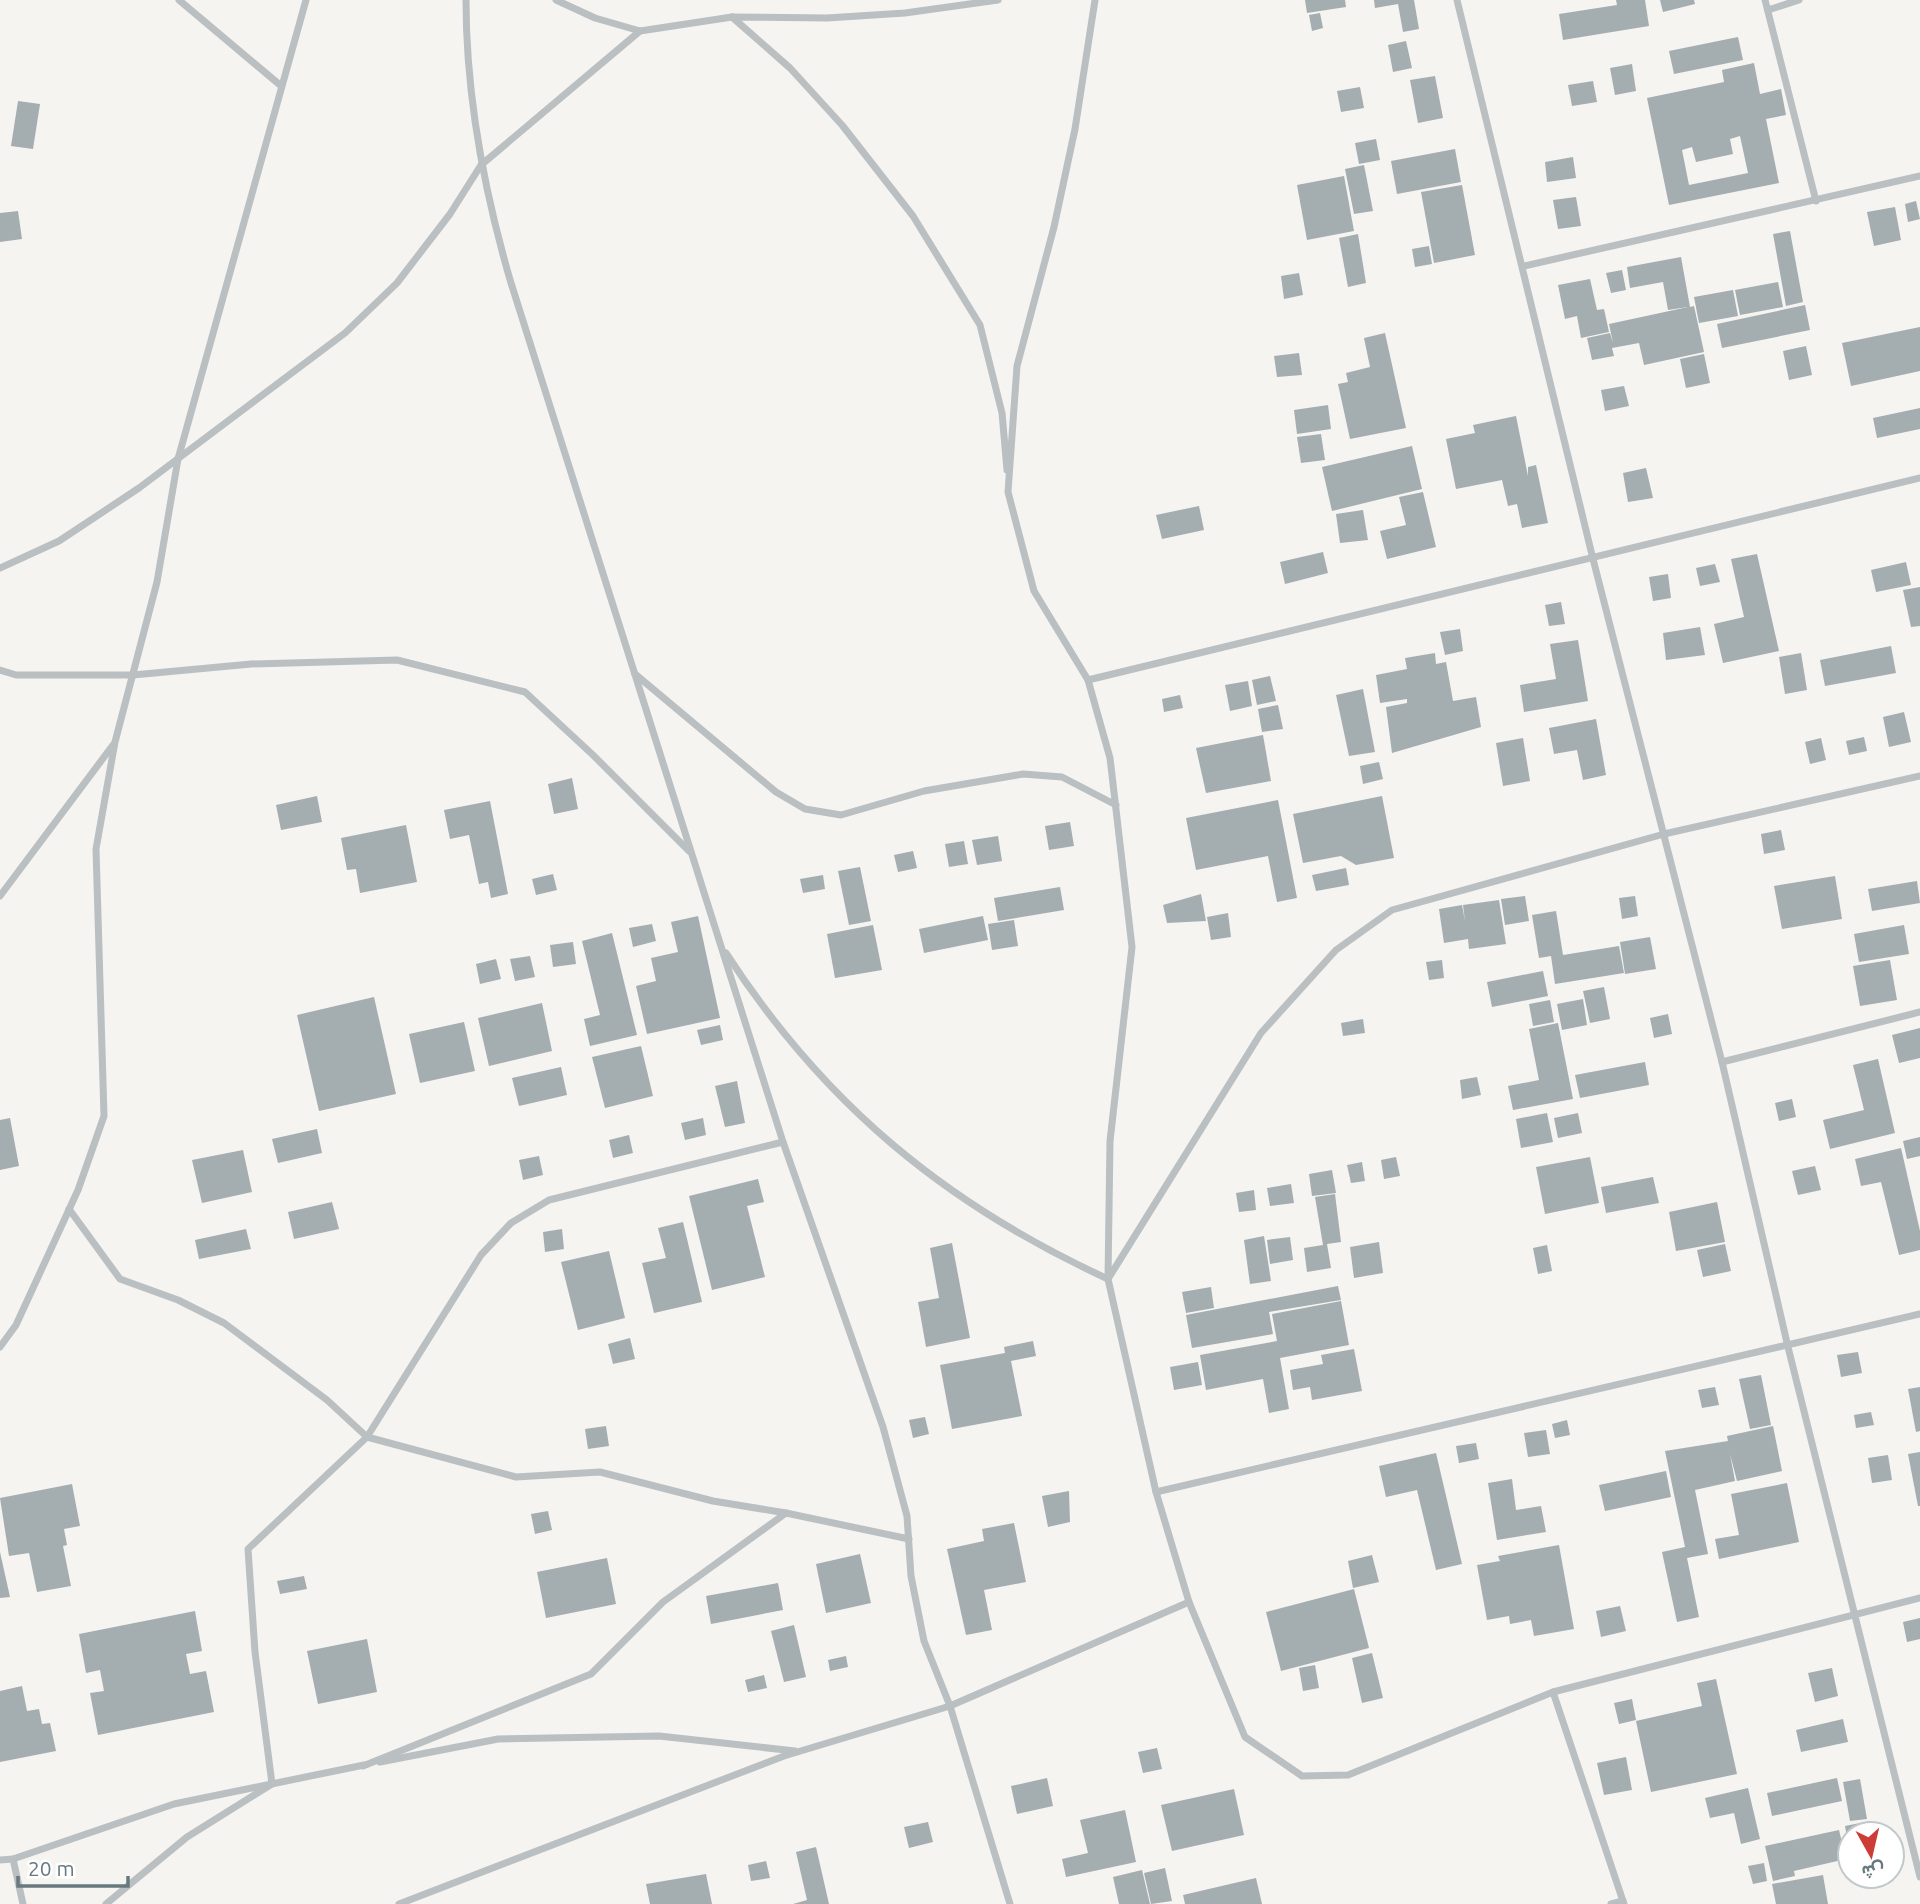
<svg xmlns="http://www.w3.org/2000/svg" width="1920" height="1904" font-family="Ubuntu,Vazirmatn,sans-serif">
  <style>
    .building { fill: #a4adb0; fill-rule: evenodd }
    .lines { fill: none; stroke-linecap: round; stroke-linejoin: round }
    .street { stroke: #babfc1; stroke-width: 7 }
  </style>
  <rect width="100%" height="100%" fill="#f5f4f1"/>
  <g class="building">
    <polygon points="1305,0 1345,0 1346,7 1307,13"/>
    <polygon points="1374,0 1414,0 1419,29 1403,32 1398,4 1375,8"/>
    <polygon points="1616,0 1645,0 1649,26 1563,40 1559,14 1617,5"/>
    <polygon points="1660,0 1694,0 1695,4 1663,12"/>
    <polygon points="1320,13 1323,28 1312,31 1309,15"/>
    <polygon points="1738,37 1743,60 1674,74 1669,51"/>
    <polygon points="1406,41 1412,68 1393,72 1388,45"/>
    <path d="M1754,63l6,31 21,-5 5,26 -20,4 13,64 -110,22 -22,-107 77,-16 -2,-12zM1740,136l8,37 -59,12 -7,-35 10,-3 4,15 37,-8 -3,-15z"/>
    <polygon points="1632,64 1636,91 1615,95 1610,68"/>
    <polygon points="1435,76 1443,118 1418,123 1410,80"/>
    <polygon points="1593,81 1597,102 1572,106 1568,85"/>
    <polygon points="1360,87 1364,108 1341,112 1337,91"/>
    <polygon points="18,101 40,104 33,149 11,146"/>
    <polygon points="1376,139 1380,160 1359,164 1355,143"/>
    <polygon points="1455,149 1461,182 1397,194 1391,161"/>
    <polygon points="1573,157 1576,178 1547,182 1545,162"/>
    <polygon points="1364,165 1373,211 1354,214 1345,169"/>
    <polygon points="1344,176 1354,231 1307,240 1297,185"/>
    <polygon points="1462,185 1475,255 1434,263 1421,192"/>
    <polygon points="1576,197 1581,226 1558,229 1553,200"/>
    <polygon points="1916,201 1920,219 1908,222 1905,204"/>
    <polygon points="1895,207 1901,240 1874,246 1867,212"/>
    <polygon points="18,211 22,239 0,242 0,213"/>
    <polygon points="1790,231 1803,302 1786,306 1773,234"/>
    <polygon points="1358,234 1366,283 1348,287 1339,238"/>
    <polygon points="1429,246 1432,264 1415,267 1412,249"/>
    <polygon points="1681,257 1690,307 1694,306 1704,352 1644,365 1639,343 1612,348 1614,356 1592,360 1587,338 1610,333 1613,343 1609,324 1688,307 1668,310 1663,282 1630,288 1627,267"/>
    <polygon points="1622,270 1626,290 1611,293 1606,273"/>
    <polygon points="1299,273 1303,295 1284,299 1281,276"/>
    <polygon points="1590,279 1597,310 1604,309 1609,332 1581,338 1577,316 1565,319 1558,285"/>
    <polygon points="1778,282 1783,307 1740,315 1735,290"/>
    <polygon points="1733,290 1738,316 1699,323 1694,297"/>
    <polygon points="1805,305 1810,330 1722,348 1717,324"/>
    <polygon points="1920,327 1920,371 1851,386 1842,343"/>
    <polygon points="1385,333 1406,428 1350,439 1338,384 1348,382 1346,373 1370,367 1364,338"/>
    <polygon points="1806,346 1812,375 1789,380 1783,351"/>
    <polygon points="1299,353 1302,375 1277,377 1274,356"/>
    <polygon points="1704,354 1710,383 1686,388 1680,359"/>
    <polygon points="1624,386 1629,406 1605,411 1601,390"/>
    <polygon points="1328,405 1331,429 1297,434 1294,410"/>
    <polygon points="1920,408 1920,429 1877,438 1873,418"/>
    <polygon points="1516,416 1528,476 1528,467 1536,465 1548,523 1522,528 1517,504 1508,506 1502,480 1456,489 1446,439 1475,433 1473,425"/>
    <polygon points="1321,434 1325,460 1301,463 1297,437"/>
    <polygon points="1412,446 1422,489 1332,511 1322,467"/>
    <polygon points="1646,468 1653,498 1628,502 1623,473"/>
    <polygon points="1423,492 1436,547 1387,559 1380,531 1406,525 1399,497"/>
    <polygon points="1199,506 1204,530 1162,539 1156,515"/>
    <polygon points="1363,510 1368,540 1340,543 1336,514"/>
    <polygon points="1323,552 1328,573 1285,584 1280,562"/>
    <polygon points="1757,554 1779,651 1723,663 1714,624 1744,617 1731,559"/>
    <polygon points="1906,562 1911,585 1876,592 1871,570"/>
    <polygon points="1715,564 1720,582 1700,586 1696,568"/>
    <polygon points="1668,574 1671,598 1653,601 1649,577"/>
    <polygon points="1920,587 1920,626 1911,627 1903,590"/>
    <polygon points="1561,602 1565,624 1549,626 1545,605"/>
    <polygon points="1700,627 1705,655 1666,660 1663,633"/>
    <polygon points="1460,629 1463,651 1445,655 1440,632"/>
    <polygon points="1578,640 1588,701 1524,712 1520,685 1556,679 1550,644"/>
    <polygon points="1891,646 1896,673 1825,686 1820,660"/>
    <polygon points="1435,653 1436,664 1446,662 1453,701 1476,697 1481,727 1392,753 1386,707 1407,703 1407,699 1380,703 1376,675 1407,669 1405,658"/>
    <polygon points="1801,653 1807,690 1785,694 1779,657"/>
    <polygon points="1270,676 1276,701 1257,705 1252,680"/>
    <polygon points="1248,681 1252,706 1230,711 1225,685"/>
    <polygon points="1363,689 1375,752 1349,756 1336,695"/>
    <polygon points="1180,695 1183,708 1164,712 1162,699"/>
    <polygon points="1278,705 1283,729 1262,732 1258,709"/>
    <polygon points="1904,712 1911,742 1889,747 1883,717"/>
    <polygon points="1596,719 1606,775 1583,780 1577,750 1554,754 1549,728"/>
    <polygon points="1263,735 1271,781 1206,793 1196,748"/>
    <polygon points="1864,737 1867,751 1849,755 1846,741"/>
    <polygon points="1523,738 1530,781 1503,786 1496,743"/>
    <polygon points="1821,738 1826,760 1810,764 1805,742"/>
    <polygon points="1379,762 1383,779 1363,784 1360,766"/>
    <polygon points="572,778 578,809 554,814 548,784"/>
    <polygon points="317,796 322,822 281,830 276,805"/>
    <polygon points="1382,796 1394,858 1356,865 1341,856 1303,863 1293,814"/>
    <polygon points="1278,800 1297,898 1277,902 1268,856 1196,870 1186,818"/>
    <polygon points="490,801 508,894 491,898 488,882 479,884 469,835 450,839 444,810"/>
    <polygon points="1070,822 1074,846 1049,850 1045,826"/>
    <polygon points="406,825 417,882 360,893 356,869 347,870 341,838"/>
    <polygon points="1781,830 1785,850 1764,854 1761,834"/>
    <polygon points="998,836 1002,861 977,865 972,840"/>
    <polygon points="964,841 968,864 949,867 945,844"/>
    <polygon points="913,851 917,868 898,872 894,855"/>
    <polygon points="860,867 871,921 849,925 838,871"/>
    <polygon points="1346,868 1349,885 1316,891 1312,875"/>
    <polygon points="553,874 557,890 536,895 532,879"/>
    <polygon points="823,875 825,889 803,893 800,879"/>
    <polygon points="1835,876 1842,919 1782,929 1774,886"/>
    <polygon points="1917,881 1920,903 1872,911 1868,889"/>
    <polygon points="1060,887 1064,910 998,921 994,898"/>
    <polygon points="1201,894 1206,921 1167,923 1163,905"/>
    <polygon points="1525,896 1529,921 1505,925 1501,899"/>
    <polygon points="1635,896 1638,916 1622,919 1619,898"/>
    <polygon points="1499,900 1506,944 1469,949 1468,939 1444,943 1439,909 1462,905 1465,921 1463,905"/>
    <polygon points="1556,911 1563,955 1619,946 1624,973 1555,984 1551,956 1539,958 1532,915"/>
    <polygon points="1228,913 1231,937 1211,940 1207,917"/>
    <polygon points="698,916 720,1018 647,1034 636,986 656,981 651,958 678,952 671,922"/>
    <polygon points="983,916 988,940 924,953 919,929"/>
    <polygon points="1014,920 1018,946 992,950 988,924"/>
    <polygon points="652,924 656,941 633,947 629,928"/>
    <polygon points="873,925 882,970 835,978 827,934"/>
    <polygon points="1904,925 1909,954 1859,962 1854,934"/>
    <polygon points="612,933 637,1035 590,1046 584,1019 600,1015 582,941"/>
    <polygon points="1650,937 1656,969 1625,974 1620,942"/>
    <polygon points="573,942 576,964 553,967 550,945"/>
    <polygon points="530,956 535,977 515,981 510,959"/>
    <polygon points="496,959 501,979 480,984 476,964"/>
    <polygon points="1442,960 1444,978 1429,980 1426,962"/>
    <polygon points="1890,960 1897,1000 1860,1006 1853,966"/>
    <polygon points="1543,971 1548,996 1492,1007 1487,982"/>
    <polygon points="1604,987 1610,1019 1590,1023 1583,991"/>
    <polygon points="374,997 396,1094 319,1111 297,1015"/>
    <polygon points="1583,999 1587,1025 1562,1030 1557,1004"/>
    <polygon points="1550,1000 1554,1022 1533,1026 1529,1004"/>
    <polygon points="542,1003 552,1051 489,1066 478,1018"/>
    <polygon points="1668,1014 1672,1034 1654,1038 1650,1018"/>
    <polygon points="1363,1019 1365,1033 1343,1036 1341,1023"/>
    <polygon points="464,1022 475,1071 420,1083 409,1034"/>
    <polygon points="1558,1023 1573,1099 1513,1110 1508,1086 1539,1080 1529,1029"/>
    <polygon points="720,1025 723,1040 701,1045 697,1030"/>
    <polygon points="1920,1028 1920,1058 1899,1063 1892,1035"/>
    <polygon points="641,1046 653,1096 605,1108 592,1057"/>
    <polygon points="1878,1059 1895,1133 1830,1149 1823,1120 1864,1110 1853,1065"/>
    <polygon points="1645,1062 1649,1085 1580,1098 1575,1075"/>
    <polygon points="561,1067 567,1095 519,1106 512,1078"/>
    <polygon points="1477,1077 1481,1095 1462,1099 1460,1080"/>
    <polygon points="737,1081 745,1123 725,1127 715,1086"/>
    <polygon points="1792,1099 1796,1117 1779,1121 1775,1103"/>
    <polygon points="1547,1113 1553,1142 1521,1148 1516,1119"/>
    <polygon points="1578,1113 1582,1133 1558,1138 1554,1118"/>
    <polygon points="10,1118 19,1166 0,1170 0,1120"/>
    <polygon points="703,1118 706,1135 685,1140 681,1123"/>
    <polygon points="317,1129 322,1153 278,1163 272,1139"/>
    <polygon points="629,1135 633,1153 613,1158 609,1140"/>
    <polygon points="1920,1137 1920,1156 1907,1159 1903,1141"/>
    <polygon points="1901,1148 1920,1231 1920,1250 1899,1255 1881,1182 1861,1186 1855,1159"/>
    <polygon points="243,1150 252,1192 202,1203 192,1160"/>
    <polygon points="539,1156 543,1175 523,1180 519,1160"/>
    <polygon points="1396,1157 1400,1176 1384,1179 1381,1160"/>
    <polygon points="1590,1157 1599,1203 1545,1214 1536,1167"/>
    <polygon points="1362,1162 1365,1181 1351,1183 1347,1165"/>
    <polygon points="1815,1166 1821,1190 1798,1195 1792,1171"/>
    <polygon points="1332,1170 1336,1193 1312,1196 1309,1174"/>
    <polygon points="1653,1177 1659,1203 1606,1213 1601,1187"/>
    <polygon points="758,1179 764,1202 747,1206 765,1277 712,1290 689,1196"/>
    <polygon points="1291,1184 1294,1203 1270,1206 1267,1188"/>
    <polygon points="1254,1190 1256,1210 1239,1212 1236,1193"/>
    <polygon points="1335,1194 1341,1242 1327,1244 1331,1268 1307,1272 1304,1248 1323,1245 1315,1197"/>
    <polygon points="332,1202 339,1229 294,1239 288,1212"/>
    <polygon points="1717,1202 1725,1242 1676,1251 1669,1212"/>
    <polygon points="683,1222 702,1302 654,1313 642,1263 666,1258 658,1228"/>
    <polygon points="246,1229 251,1249 199,1259 195,1240"/>
    <polygon points="562,1229 564,1249 545,1252 543,1232"/>
    <polygon points="1264,1236 1271,1281 1250,1284 1244,1240"/>
    <polygon points="1290,1237 1293,1260 1270,1264 1267,1240"/>
    <polygon points="1379,1242 1383,1273 1354,1278 1350,1247"/>
    <polygon points="952,1243 970,1338 926,1347 918,1302 939,1298 930,1248"/>
    <polygon points="1725,1244 1731,1271 1703,1277 1697,1250"/>
    <polygon points="1547,1245 1552,1271 1538,1274 1533,1248"/>
    <polygon points="609,1251 625,1318 578,1330 561,1262"/>
    <polygon points="1338,1286 1341,1300 1269,1312 1273,1334 1192,1348 1186,1315"/>
    <polygon points="1211,1287 1214,1308 1186,1313 1182,1292"/>
    <polygon points="1341,1301 1349,1345 1280,1358 1289,1409 1269,1413 1263,1379 1206,1390 1200,1355 1277,1341 1272,1314"/>
    <polygon points="630,1338 635,1359 613,1364 608,1344"/>
    <polygon points="1033,1341 1036,1356 1011,1361 1022,1416 952,1429 940,1365 1005,1353 1004,1347"/>
    <polygon points="1354,1349 1362,1391 1312,1400 1310,1387 1293,1390 1290,1370 1323,1364 1321,1355"/>
    <polygon points="1858,1352 1862,1373 1841,1377 1837,1355"/>
    <polygon points="1198,1362 1202,1385 1174,1390 1170,1367"/>
    <polygon points="1761,1375 1771,1425 1750,1429 1739,1379"/>
    <polygon points="1715,1387 1719,1405 1702,1408 1698,1390"/>
    <polygon points="1920,1387 1920,1431 1916,1432 1908,1389"/>
    <polygon points="1871,1412 1874,1425 1856,1428 1854,1415"/>
    <polygon points="925,1417 929,1434 913,1438 909,1420"/>
    <polygon points="1567,1420 1570,1435 1555,1438 1552,1424"/>
    <polygon points="606,1426 609,1446 588,1449 585,1429"/>
    <polygon points="1773,1426 1782,1471 1737,1481 1730,1454 1735,1481 1695,1490 1708,1554 1687,1558 1699,1617 1677,1622 1662,1552 1685,1547 1665,1451 1728,1441 1727,1436"/>
    <polygon points="1546,1430 1550,1454 1528,1457 1524,1433"/>
    <polygon points="1476,1443 1479,1459 1459,1463 1456,1446"/>
    <polygon points="1920,1452 1920,1506 1918,1506 1908,1454"/>
    <polygon points="1436,1453 1462,1564 1436,1570 1417,1490 1386,1497 1379,1466"/>
    <polygon points="1888,1455 1892,1480 1872,1483 1868,1458"/>
    <polygon points="1666,1471 1671,1497 1605,1511 1599,1485"/>
    <polygon points="1512,1479 1516,1510 1541,1506 1546,1532 1497,1540 1488,1483"/>
    <polygon points="1787,1483 1799,1542 1719,1559 1715,1539 1739,1535 1731,1494"/>
    <polygon points="72,1484 80,1526 64,1529 67,1545 63,1546 71,1586 37,1592 29,1553 9,1556 0,1498"/>
    <polygon points="1069,1491 1070,1522 1048,1527 1042,1496"/>
    <polygon points="548,1511 552,1530 535,1534 531,1514"/>
    <polygon points="1014,1523 1026,1582 984,1590 992,1630 966,1635 947,1549 984,1541 982,1529"/>
    <polygon points="1559,1545 1574,1629 1534,1636 1531,1620 1510,1624 1509,1616 1487,1620 1477,1565 1500,1561 1498,1556"/>
    <polygon points="0,1552 10,1597 0,1598"/>
    <polygon points="860,1554 871,1603 826,1613 816,1564"/>
    <polygon points="1372,1555 1379,1582 1353,1588 1348,1561"/>
    <polygon points="607,1558 616,1604 546,1618 537,1572"/>
    <polygon points="304,1576 307,1589 280,1594 277,1581"/>
    <polygon points="778,1583 783,1610 711,1624 706,1596"/>
    <polygon points="1354,1589 1369,1648 1281,1671 1266,1612"/>
    <polygon points="1620,1606 1626,1631 1601,1637 1596,1611"/>
    <polygon points="195,1611 202,1651 186,1654 190,1674 206,1671 214,1712 98,1735 90,1693 104,1691 100,1670 86,1673 79,1634"/>
    <polygon points="1920,1618 1920,1639 1907,1642 1903,1622"/>
    <polygon points="794,1625 806,1677 784,1682 771,1631"/>
    <polygon points="367,1639 377,1692 318,1704 307,1651"/>
    <polygon points="1372,1653 1383,1698 1362,1703 1352,1658"/>
    <polygon points="846,1656 848,1667 830,1671 828,1660"/>
    <polygon points="1315,1665 1319,1688 1303,1691 1299,1668"/>
    <polygon points="1832,1668 1838,1696 1815,1702 1808,1673"/>
    <polygon points="764,1675 767,1688 748,1692 745,1680"/>
    <polygon points="1716,1679 1737,1774 1651,1792 1636,1721 1702,1706 1697,1683"/>
    <polygon points="22,1686 27,1711 39,1709 42,1724 50,1723 56,1751 0,1762 0,1691"/>
    <polygon points="1632,1699 1636,1720 1619,1724 1614,1703"/>
    <polygon points="1843,1719 1848,1742 1801,1752 1796,1730"/>
    <polygon points="1157,1748 1162,1769 1143,1773 1138,1752"/>
    <polygon points="1626,1757 1632,1790 1604,1795 1597,1763"/>
    <polygon points="1047,1778 1053,1806 1017,1814 1011,1786"/>
    <polygon points="1837,1778 1842,1801 1772,1816 1767,1793"/>
    <polygon points="1860,1779 1867,1819 1850,1821 1843,1782"/>
    <polygon points="1748,1788 1760,1839 1741,1844 1734,1813 1710,1818 1705,1798"/>
    <polygon points="1234,1789 1244,1835 1172,1851 1161,1805"/>
    <polygon points="1125,1810 1136,1862 1066,1877 1062,1859 1088,1853 1080,1820"/>
    <polygon points="1870,1821 1872,1834 1850,1834 1849,1849 1845,1826"/>
    <polygon points="928,1822 933,1842 909,1848 904,1827"/>
    <polygon points="1839,1830 1846,1859 1794,1871 1795,1876 1773,1881 1765,1846"/>
    <polygon points="816,1847 829,1904 793,1904 807,1900 796,1852"/>
    <polygon points="766,1861 770,1878 751,1881 748,1865"/>
    <polygon points="1764,1863 1767,1881 1753,1884 1748,1866"/>
    <polygon points="1165,1868 1172,1901 1151,1904 1144,1873"/>
    <polygon points="1142,1870 1150,1904 1119,1904 1113,1877"/>
    <polygon points="706,1874 712,1904 650,1904 646,1884"/>
    <polygon points="1823,1875 1828,1904 1776,1904 1772,1884"/>
    <polygon points="1256,1878 1262,1904 1185,1904 1183,1895"/>
  </g>
  <g class="lines">
    <g class="street">
      <polyline points="179,0 280,85"/>
      <path d="M466,0c0,97 18,191 45,283l272,859 100,285 24,89 4,60 13,65 26,65 60,198"/>
      <polyline points="556,0 595,18 640,31 732,17 827,18 905,13 998,0"/>
      <polyline points="1095,0 1075,129 1054,227 1017,366 1008,492 1034,591 1088,680 1110,758 1132,947 1110,1141 1108,1279 1156,1492 1189,1602"/>
      <polyline points="1457,0 1593,559 1722,1062 1788,1347 1920,1877"/>
      <polyline points="1765,0 1816,201"/>
      <polyline points="1768,10 1799,0"/>
      <polyline points="732,17 790,68 842,125 913,216 980,325 1002,413 1007,470"/>
      <polyline points="1524,266 1920,176"/>
      <polyline points="0,568 59,541 139,488 345,333 397,283 450,214 481,165 640,31"/>
      <polyline points="0,670 16,675 133,675 251,664 397,660 525,692 593,755 689,851"/>
      <polyline points="635,674 776,792 805,809 841,815 924,791 1023,774 1062,777 1116,805"/>
      <polyline points="1088,680 1920,478"/>
      <polyline points="0,896 113,745"/>
      <path d="M726,953c98,151 219,251 382,326l153,-246 75,-83 56,-40 272,-76 256,-58"/>
      <polyline points="1722,1062 1920,1012"/>
      <polyline points="69,1209 120,1279 178,1300 224,1323 327,1400 367,1437 516,1477 600,1472 713,1501 786,1513 663,1602 591,1674 363,1766"/>
      <polyline points="0,1347 16,1325 78,1190 104,1116 96,849 115,742 157,582 178,459 306,0"/>
      <polyline points="1156,1492 1920,1314"/>
      <polyline points="786,1513 909,1539"/>
      <polyline points="1553,1692 1624,1904"/>
      <polyline points="380,1762 498,1739 659,1736 795,1751"/>
      <polyline points="13,1859 23,1904"/>
      <polyline points="0,1860 13,1859 174,1804 364,1765"/>
      <polyline points="106,1904 187,1837 272,1784 255,1652 248,1549 367,1437 481,1255 511,1223 549,1200 783,1142"/>
      <polyline points="399,1904 784,1756 950,1706 1189,1602 1245,1737 1302,1776 1348,1775 1553,1692 1920,1598"/>
      <polyline points="1611,1904 1623,1901"/>
    </g>
  </g>
  <g transform="translate(1871 1855) rotate(172)"><circle r="33" fill="#ffffff" stroke="#c2c9cc" stroke-width="2"/>
  <path d="M0-5L12 26L0 18L-12 26Z" fill="#ce3c38"/>
  <text y="-10" font-size="19" font-weight="bold" text-anchor="middle" fill="#67797f">ش</text>
  </g>
  <path d="M18 1876v10h110v-10" fill="none" stroke="#67797f" stroke-width="3.5"/>
  <text x="28" y="1876" font-size="21" fill="#67797f" stroke="#ffffff" stroke-width="5" paint-order="stroke">20 m</text>
</svg>
